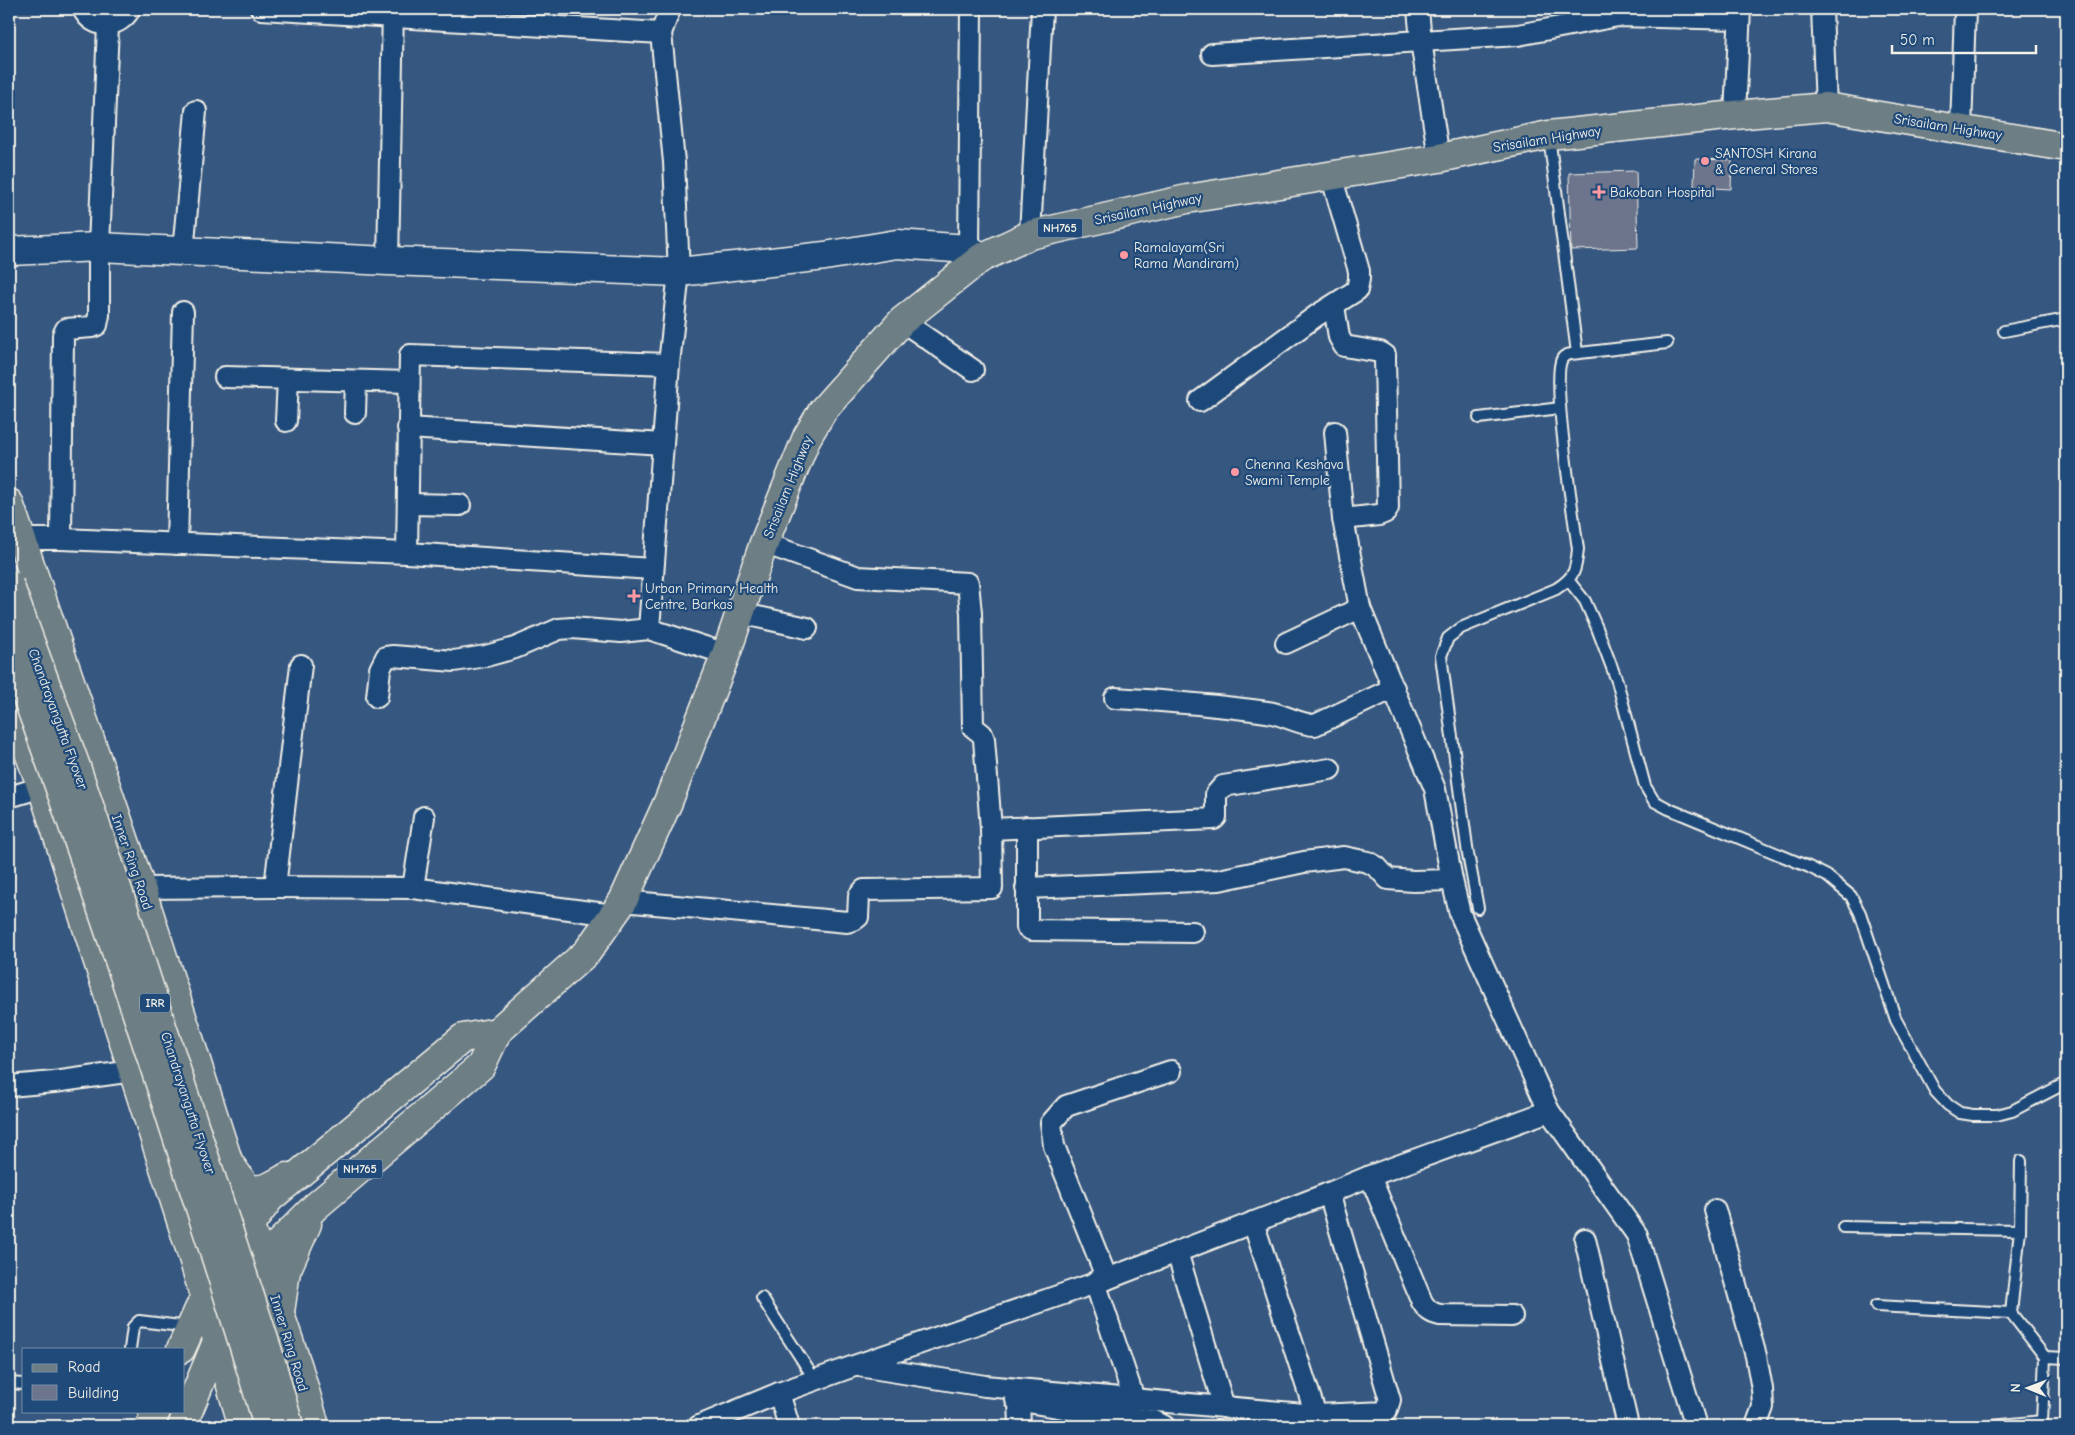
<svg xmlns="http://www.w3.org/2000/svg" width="2075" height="1435" font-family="'Comic Neue',sans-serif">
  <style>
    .building { fill: #6d758d; stroke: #f4f1e8 }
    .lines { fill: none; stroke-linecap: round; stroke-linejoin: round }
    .service-casing { stroke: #f4f1e8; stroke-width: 14 }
    .minor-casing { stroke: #f4f1e8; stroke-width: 24 }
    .secondary-casing { stroke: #f4f1e8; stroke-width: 31 }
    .primary-casing { stroke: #f4f1e8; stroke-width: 31 }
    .trunk-casing { stroke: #f4f1e8; stroke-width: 31 }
    .service { stroke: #1f4a7a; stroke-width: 10 }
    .minor { stroke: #1f4a7a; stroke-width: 20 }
    .secondary { stroke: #1f4a7a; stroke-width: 28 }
    .primary { stroke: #6d7e84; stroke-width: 28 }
    .trunk { stroke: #6d7e84; stroke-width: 28 }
    .trunk-bridge-casing { stroke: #f4f1e8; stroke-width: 31; stroke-linecap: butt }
    .trunk-bridge { stroke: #6d7e84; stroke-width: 28 }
    .poi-dot { fill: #ff9aa2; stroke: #1f4a7a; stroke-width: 2 }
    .labels { text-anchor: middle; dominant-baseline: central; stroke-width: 4.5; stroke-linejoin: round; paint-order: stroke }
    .shield { fill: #1f4a7a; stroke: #b4bfc7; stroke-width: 1 }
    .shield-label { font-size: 12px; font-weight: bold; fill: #f4f1e8 }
    .street-label { font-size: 14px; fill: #f4f1e8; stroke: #1f4a7a }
    .poi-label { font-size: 14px; fill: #f4f1e8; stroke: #1f4a7a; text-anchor: start }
  </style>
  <rect width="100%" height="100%" fill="#365780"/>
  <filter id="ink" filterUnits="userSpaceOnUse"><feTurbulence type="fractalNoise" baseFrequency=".02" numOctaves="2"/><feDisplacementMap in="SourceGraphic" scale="10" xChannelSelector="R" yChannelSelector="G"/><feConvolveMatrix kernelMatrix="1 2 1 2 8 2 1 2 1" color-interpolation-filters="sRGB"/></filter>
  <g filter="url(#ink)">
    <g class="building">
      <polygon points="1695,159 1732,160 1731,189 1694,187"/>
      <polygon points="1636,171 1638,248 1571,250 1569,173"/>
    </g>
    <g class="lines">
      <defs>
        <g id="service">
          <polyline points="1549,136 1577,353"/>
          <polyline points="2004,331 2066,319"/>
          <polyline points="1479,418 1560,408"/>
          <polyline points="1569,581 1585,601 1597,628 1617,681 1645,786 1654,801 1669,809 1809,867 1827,876 1851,896 1860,913 1896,1020 1935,1091 1948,1105 1960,1113 1973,1115 1997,1115 2012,1111 2066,1083"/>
          <path d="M1478,908l-10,-54 -27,-198 7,-18 13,-10 95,-39c19,-12 20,-19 22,-40 -4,-29 -27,-172 -16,-190 2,-4 5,-4 9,-5l96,-11"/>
          <polyline points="1843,1227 2020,1230 2011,1313"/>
          <polyline points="2020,1230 2021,1161"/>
          <polyline points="762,1298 815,1380"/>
          <polyline points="1876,1306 2011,1313 2045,1357"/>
          <polyline points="130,1349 133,1327 139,1321 189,1327"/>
          <polyline points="9,1383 24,1384"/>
          <polyline points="2042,1421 2045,1357 2066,1358"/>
          <polyline points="1992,1426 2042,1421 2042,1426"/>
        </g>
        <g id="minor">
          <path d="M83,9c10,21 36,20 47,0"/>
          <polyline points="261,9 661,33"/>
          <polyline points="670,9 661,33 674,162 679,272 669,364 649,629 726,654"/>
          <polyline points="1418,9 1421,41 1439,158"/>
          <polyline points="1822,9 1826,107"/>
          <polyline points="1212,54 1518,35 1618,16 1739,19"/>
          <polyline points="1735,115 1740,9"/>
          <polyline points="1961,129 1965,9"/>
          <polyline points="1030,235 1042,9"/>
          <polyline points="969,249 971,9"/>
          <polyline points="183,252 196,111"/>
          <polyline points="388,261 393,9"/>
          <polyline points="1334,306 1339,337 1344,346 1380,352 1385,355 1385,359 1388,508 1386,512 1379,515 1343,519"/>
          <polyline points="902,321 973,370"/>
          <polyline points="225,377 409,382"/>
          <polyline points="1200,401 1316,316 1357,290 1359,279 1359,271 1331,175"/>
          <polyline points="355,413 356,381"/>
          <polyline points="286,421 288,379"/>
          <polyline points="408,428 663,444"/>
          <polyline points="1335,432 1343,519 1360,608 1435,789 1452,880 1460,914 1549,1111 1637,1235 1696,1426"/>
          <polyline points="408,504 460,505"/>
          <polyline points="22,539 61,539 407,553 652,569"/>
          <polyline points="61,539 63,335 66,329 92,327 97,325 99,315 99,247 108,25"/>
          <polyline points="177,544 183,312"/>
          <polyline points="407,553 410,355 669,364"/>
          <polyline points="740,613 807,628"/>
          <polyline points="1286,643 1360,608"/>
          <polyline points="377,697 380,669 386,657 393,656 454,661 486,656 515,648 559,629 572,628 621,632 649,629"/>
          <path d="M1115,698c51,3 102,7 152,14 17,2 32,13 48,13l79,-37"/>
          <polyline points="9,797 42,787"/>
          <polyline points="1027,827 1027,927 1031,930 1193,932"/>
          <polyline points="991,829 1214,819 1216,817 1216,794 1223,786 1330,769"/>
          <polyline points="275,887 301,665"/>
          <polyline points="141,888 275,887 413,888 613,915"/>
          <polyline points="413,888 424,817"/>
          <polyline points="1026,888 1219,880 1304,862 1344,857 1368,862 1377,867 1388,879 1413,881 1452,880"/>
          <polyline points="623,901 847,922 854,920 858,917 859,896 864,890 992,888 991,829 984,739 982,734 973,727 971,613 968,583 858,577 764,543"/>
          <polyline points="9,1086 54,1082 133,1071"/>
          <path d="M1370,1176l52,126c5,8 9,11 18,13l72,1"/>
          <polyline points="1715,1210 1756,1356 1762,1389 1763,1407 1756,1426"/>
          <polyline points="1253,1222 1316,1415"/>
          <polyline points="1585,1239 1628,1426"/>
          <polyline points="1177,1252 1224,1407"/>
          <polyline points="1107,1279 1054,1146 1051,1123 1066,1106 1171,1071"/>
          <polyline points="1095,1282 1134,1399"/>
          <polyline points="859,1366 985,1386 1316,1415 1386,1412 1390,1400 1329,1193"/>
          <polyline points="779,1393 789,1426"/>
          <polyline points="1016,1400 1110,1416 1154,1421 1164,1426"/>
          <polyline points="1019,1401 1020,1426"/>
          <polyline points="699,1426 779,1393 857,1365 1107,1279 1329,1193 1370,1176 1549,1111"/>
        </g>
        <polyline id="secondary" points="9,251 99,247 388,261 679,272 825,256 897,244 969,249 981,258"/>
        <g id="primary">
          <polyline points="9,503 141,888 237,1189 298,1367 315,1426"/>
          <polyline points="9,700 42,787 193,1258 243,1426"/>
        </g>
        <g id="trunk">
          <path d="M229,1163l18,25c15,5 28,-4 40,-11"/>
          <polyline points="280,1312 286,1271 307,1224"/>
          <polyline points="181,1349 205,1296 227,1256 270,1198 463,1038 497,1032"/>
          <polyline points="150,1426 156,1411"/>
          <polyline points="182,1426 218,1339 239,1297 263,1259 315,1207 481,1066 497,1032 587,952 623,901 668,802 726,654 764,543 807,437 823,410 902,321 981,258 1030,235 1187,199 1439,158 1549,135 1735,115 1826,107 2066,147"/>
        </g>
      </defs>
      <use href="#service" class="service-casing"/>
      <use href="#minor" class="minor-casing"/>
      <use href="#secondary" class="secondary-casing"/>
      <use href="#primary" class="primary-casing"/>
      <use href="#trunk" class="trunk-casing"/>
      <use href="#service" class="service"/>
      <use href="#minor" class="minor"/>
      <use href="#secondary" class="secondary"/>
      <use href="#primary" class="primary"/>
      <use href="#trunk" class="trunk"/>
      <defs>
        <g id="trunk-bridge">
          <polyline points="9,584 75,764 115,882 268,1352 289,1426"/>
          <path d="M9,649c56,148 106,297 155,447 35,110 72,220 104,330"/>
        </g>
      </defs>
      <use href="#trunk-bridge" class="trunk-bridge-casing"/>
      <use href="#trunk-bridge" class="trunk-bridge"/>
    </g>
  </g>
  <g class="poi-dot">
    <circle cx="1705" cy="161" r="5"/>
    <path d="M1596.5 184.5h5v5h5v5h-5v5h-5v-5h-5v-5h5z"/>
    <circle cx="1124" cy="255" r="5"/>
    <circle cx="1235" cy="472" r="5"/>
    <path d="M631.5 588.5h5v5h5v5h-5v5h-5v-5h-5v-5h5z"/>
  </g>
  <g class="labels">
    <g class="shield">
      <rect x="1037.5" y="218.5" width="45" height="19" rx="4"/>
      <rect x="140" y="993.5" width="30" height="19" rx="4"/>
      <rect x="337.5" y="1159.5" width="45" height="19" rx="4"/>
    </g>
    <g class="shield-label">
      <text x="1060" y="228">NH765</text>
      <text x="155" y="1003">IRR</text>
      <text x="360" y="1169">NH765</text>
    </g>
    <g class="street-label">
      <text transform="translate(1948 127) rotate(9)">Srisailam Highway</text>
      <text transform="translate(1547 139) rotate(-9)">Srisailam Highway</text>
      <text transform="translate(1148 209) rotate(-12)">Srisailam Highway</text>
      <text transform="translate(788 487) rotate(-68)">Srisailam Highway</text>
      <text transform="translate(58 719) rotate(70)">Chandrayangutta Flyover</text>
      <text transform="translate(132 862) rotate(71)">Inner Ring Road</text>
      <text transform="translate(188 1103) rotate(72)">Chandrayangutta Flyover</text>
      <text transform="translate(289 1343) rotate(73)">Inner Ring Road</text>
    </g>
    <g class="poi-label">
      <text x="1715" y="153">SANTOSH Kirana<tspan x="1715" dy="16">&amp; General Stores</tspan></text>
      <text x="1610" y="192">Bakoban Hospital</text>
      <text x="1134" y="247">Ramalayam(Sri<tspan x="1134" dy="16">Rama Mandiram)</tspan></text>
      <text x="1245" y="464">Chenna Keshava<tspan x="1245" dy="16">Swami Temple</tspan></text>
      <text x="645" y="588">Urban Primary Health<tspan x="645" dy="16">Centre, Barkas</tspan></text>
    </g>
  </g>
  <rect width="2075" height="1435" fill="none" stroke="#1f4a7a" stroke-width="30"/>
  <rect x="15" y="15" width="2045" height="1405" fill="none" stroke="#f4f1e8" stroke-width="2" filter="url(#ink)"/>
  <rect x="22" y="1348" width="162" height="65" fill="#1f4a7a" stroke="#748da6"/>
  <rect x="32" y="1364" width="25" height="8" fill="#6d7e84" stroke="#748da6"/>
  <text x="68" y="1372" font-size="15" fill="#f4f1e8">Road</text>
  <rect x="32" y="1385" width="25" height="15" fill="#6d758d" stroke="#748da6"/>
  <text x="68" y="1398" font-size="15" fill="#f4f1e8">Building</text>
  <g transform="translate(2028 1388) rotate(271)" stroke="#1f4a7a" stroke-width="4" paint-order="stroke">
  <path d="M0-4L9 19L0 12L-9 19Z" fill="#f4f1e8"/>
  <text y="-8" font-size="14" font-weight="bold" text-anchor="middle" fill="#f4f1e8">N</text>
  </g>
  <path d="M1892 45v8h144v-8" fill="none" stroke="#f4f1e8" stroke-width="2.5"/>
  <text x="1900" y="45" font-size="15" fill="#f4f1e8" stroke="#1f4a7a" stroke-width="4" paint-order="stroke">50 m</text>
</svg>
